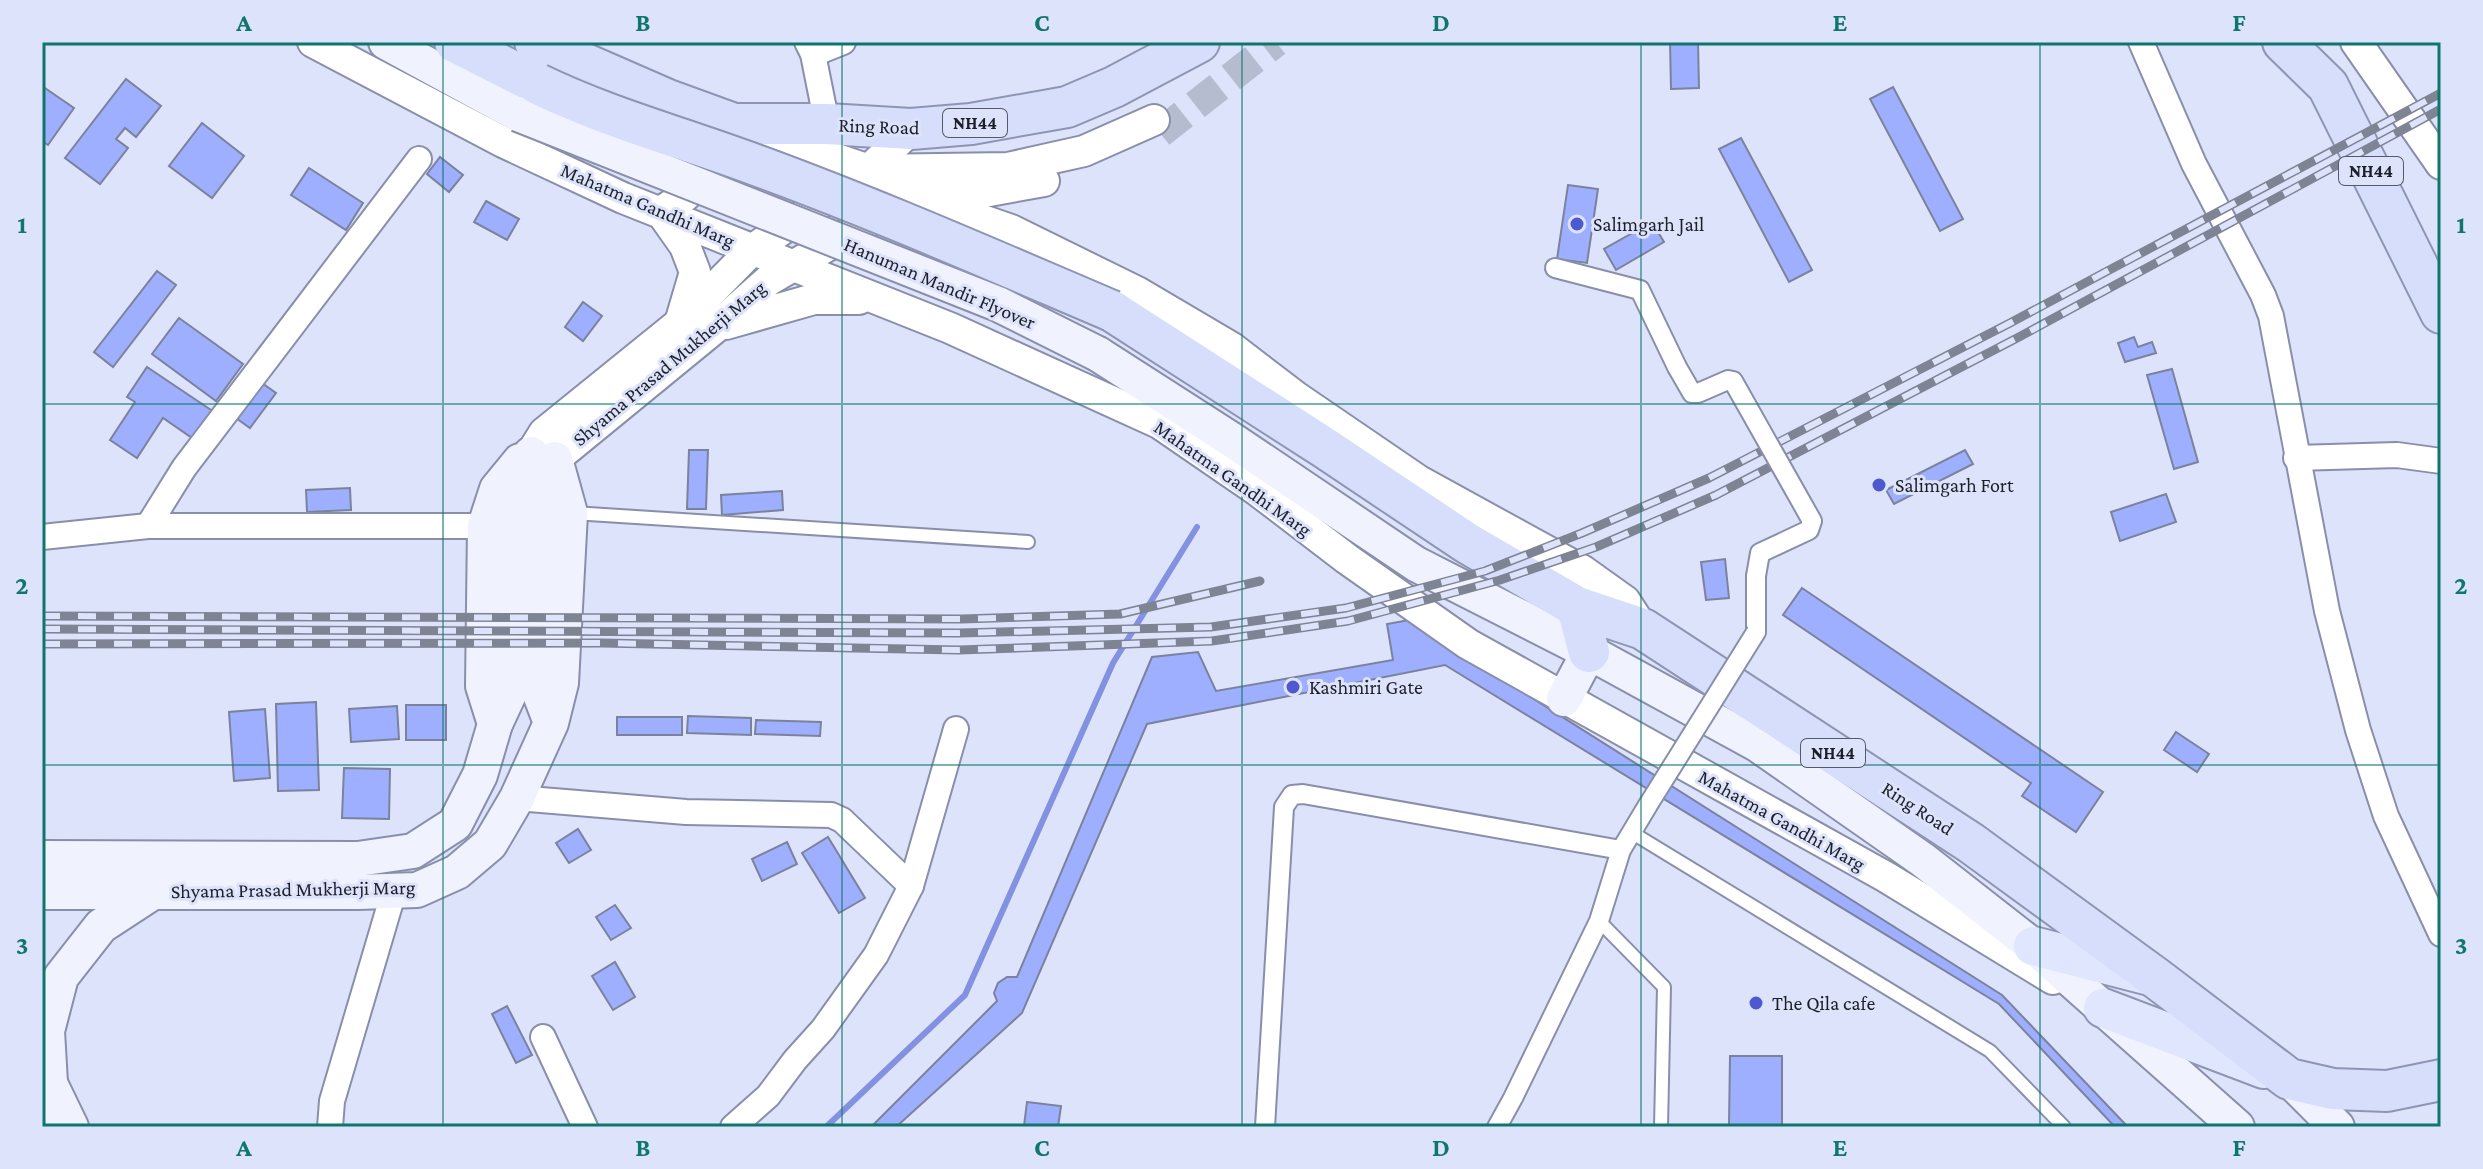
<svg xmlns="http://www.w3.org/2000/svg" width="2483" height="1169" font-family="'Crimson Pro',serif">
  <style>
    .lines { fill: none; stroke-linecap: round; stroke-linejoin: round }
    .stream { stroke: #8392e0; stroke-width: 6 }
    .building { fill: #9eafff; stroke: #7b829c; stroke-width: 2 }
    .tertiary-tunnel { stroke: #b6bcd0; stroke-width: 30; stroke-dasharray: 30 15; stroke-linecap: butt }
    .service-casing { stroke: #898faa; stroke-width: 16 }
    .pedestrian-casing { stroke: #898faa; stroke-width: 22 }
    .minor-casing { stroke: #898faa; stroke-width: 28 }
    .tertiary-casing { stroke: #898faa; stroke-width: 34 }
    .secondary-casing { stroke: #898faa; stroke-width: 38 }
    .primary-casing { stroke: #8e95b2; stroke-width: 42 }
    .trunk-casing { stroke: #8e95b2; stroke-width: 44 }
    .service { stroke: #fff; stroke-width: 12 }
    .pedestrian { stroke: #fff; stroke-width: 18 }
    .minor { stroke: #fff; stroke-width: 24 }
    .tertiary { stroke: #fff; stroke-width: 30 }
    .secondary { stroke: #f0f2fe; stroke-width: 34 }
    .primary { stroke: #e0e6fd; stroke-width: 38 }
    .trunk { stroke: #d6defc; stroke-width: 40 }
    .rail-casing { stroke: #7f8494; stroke-width: 9 }
    .rail { stroke: #dde3fa; stroke-width: 6; stroke-dasharray: 18; stroke-linecap: butt }
    .pedestrian-bridge-casing { stroke: #898faa; stroke-width: 22; stroke-linecap: butt }
    .secondary-bridge-casing { stroke: #898faa; stroke-width: 38; stroke-linecap: butt }
    .trunk-bridge-casing { stroke: #8e95b2; stroke-width: 44; stroke-linecap: butt }
    .pedestrian-bridge { stroke: #fff; stroke-width: 18 }
    .secondary-bridge { stroke: #f0f2fe; stroke-width: 34 }
    .trunk-bridge { stroke: #d6defc; stroke-width: 40 }
    .grid { fill: none; stroke: #0f766e; stroke-width: 2; stroke-opacity: 0.55 }
    .poi-dot { fill: #4f59cf; stroke: #dde3fa; stroke-width: 3 }
    .labels { text-anchor: middle; dominant-baseline: central; stroke-width: 6; stroke-linejoin: round; paint-order: stroke }
    .shield { fill: #dde3fa; stroke: #565a68; stroke-width: 2 }
    .shield-label { font-size: 18px; font-weight: bold; fill: #1c1f29 }
    .street-label { font-size: 20px; fill: #1c1f29; stroke: #dde3fa }
    .poi-label { font-size: 20px; fill: #1c1f29; stroke: #dde3fa; text-anchor: start }
    .neatline { fill: none; stroke: #0f766e; stroke-width: 3 }
    .grid-label { font-size: 26px; text-anchor: middle; font-weight: bold; fill: #0f766e }
  </style>
  <rect width="100%" height="100%" fill="#dde3fa"/>
  <g class="lines">
    <polyline class="stream" points="826,1127 965,995 1113,663 1197,527"/>
  </g>
  <g class="building">
    <polygon points="1670,42 1698,42 1699,88 1671,89"/>
    <polygon points="126,79 161,106 136,137 125,128 116,139 128,148 100,184 65,158"/>
    <polygon points="42,86 74,108 48,145 42,141"/>
    <polygon points="1893,87 1963,219 1940,231 1870,99"/>
    <polygon points="202,123 244,156 212,198 169,166"/>
    <polygon points="1741,138 1812,270 1789,282 1719,149"/>
    <polygon points="440,157 463,175 449,192 427,174"/>
    <polygon points="309,168 363,203 346,230 291,195"/>
    <polygon points="1568,185 1598,189 1587,263 1557,259"/>
    <polygon points="486,201 519,219 507,240 474,222"/>
    <polygon points="1652,222 1664,242 1616,270 1604,249"/>
    <polygon points="157,271 176,285 113,367 94,352"/>
    <polygon points="583,302 602,316 583,341 565,327"/>
    <polygon points="179,318 243,364 216,401 152,354"/>
    <polygon points="2134,337 2138,347 2152,342 2156,353 2125,362 2118,343"/>
    <polygon points="147,367 214,412 195,440 163,418 137,458 110,440 135,402 127,397"/>
    <polygon points="2172,369 2198,462 2174,469 2147,375"/>
    <polygon points="255,378 276,393 250,428 229,413"/>
    <polygon points="689,450 708,450 706,509 687,509"/>
    <polygon points="1965,450 1973,464 1894,504 1886,490"/>
    <polygon points="350,488 351,510 307,512 306,490"/>
    <polygon points="782,491 783,510 722,515 721,495"/>
    <polygon points="2166,494 2176,522 2120,541 2111,512"/>
    <polygon points="1725,559 1729,598 1706,600 1701,562"/>
    <polygon points="1802,588 2103,792 2076,832 2022,796 2031,783 1783,615"/>
    <polygon points="1409,620 2002,995 2128,1127 2115,1127 1999,1004 1445,665 1147,724 1022,1013 896,1127 871,1127 997,1001 994,993 998,983 1007,977 1017,977 1152,657 1198,652 1216,691 1393,660 1387,624"/>
    <polygon points="316,702 319,790 278,791 276,704"/>
    <rect x="406" y="705" width="40" height="35"/>
    <polygon points="397,706 399,739 351,742 349,709"/>
    <polygon points="265,709 270,778 234,781 229,712"/>
    <polygon points="688,716 751,718 751,735 687,733"/>
    <rect x="617" y="717" width="65" height="18"/>
    <polygon points="756,720 821,722 820,736 755,734"/>
    <polygon points="2176,732 2209,754 2197,772 2164,750"/>
    <polygon points="344,768 390,769 389,819 342,818"/>
    <polygon points="578,829 591,850 569,863 556,843"/>
    <polygon points="828,837 865,898 839,913 802,853"/>
    <polygon points="787,842 797,864 762,881 752,859"/>
    <polygon points="615,905 631,928 611,940 596,917"/>
    <polygon points="615,962 635,997 613,1010 592,976"/>
    <polygon points="507,1006 532,1055 516,1063 492,1014"/>
    <polygon points="1730,1056 1782,1056 1782,1127 1699,1127 1699,1125 1729,1125"/>
    <polygon points="1027,1102 1061,1106 1058,1127 1024,1126"/>
  </g>
  <g class="lines">
    <polyline class="tertiary-tunnel" points="1160,133 1276,42"/>
    <defs>
      <g id="service">
        <polyline points="573,513 1028,542"/>
        <polyline points="1631,832 1990,1051 2064,1127"/>
        <polyline points="1599,921 1664,987 1661,1127"/>
      </g>
      <g id="pedestrian">
        <polyline points="1555,268 1640,290 1677,367"/>
        <polyline points="1756,576 1756,632"/>
        <polyline points="1265,1127 1284,807 1292,795 1303,794 1621,850"/>
        <polyline points="1497,1127 1513,1098 1599,921 1621,850 1648,805"/>
      </g>
      <g id="minor">
        <polyline points="807,42 813,54 827,124"/>
        <polyline points="2141,42 2194,164 2263,295 2271,316 2327,611 2358,730 2386,816 2441,934"/>
        <polyline points="813,54 843,42"/>
        <polyline points="2296,458 2397,455 2441,461"/>
        <polyline points="148,526 184,468 419,159"/>
        <polyline points="42,537 148,526 485,526"/>
        <polyline points="517,798 686,812 831,815 842,820 911,886"/>
        <polyline points="543,1037 585,1127"/>
        <polyline points="330,1127 332,1101 394,891"/>
        <polyline points="733,1127 768,1096 795,1060 823,1029 876,955 911,886 956,729"/>
      </g>
      <g id="tertiary">
        <polyline points="313,42 503,142 623,198 950,328 1159,423 1258,491 1347,559 1468,644 1886,877 2053,979"/>
        <polyline points="2356,42 2441,164"/>
        <polyline points="869,170 1008,168 1084,151 1154,120"/>
        <polyline points="929,194 978,193 1044,181"/>
        <polyline points="680,323 695,272 685,246 661,212 685,196 710,171 734,124 869,170 907,194 1011,230 1137,292 1232,348 1296,397 1419,481 1583,571 1625,601 1643,629"/>
        <polyline points="726,324 814,299 859,299"/>
        <polyline points="531,454 544,433 680,323 752,250 869,170 911,129"/>
        <polyline points="555,459 715,328 769,280 868,222 892,204"/>
      </g>
      <g id="secondary">
        <polyline points="386,42 518,114"/>
        <polyline points="1098,354 1232,440 1416,564 1589,652 1757,744 1923,860 2033,946 2237,1127"/>
        <polyline points="1564,699 1589,652"/>
        <polyline points="548,715 538,689 540,517 555,460"/>
        <polyline points="495,724 483,686 485,526 497,489 520,461"/>
        <polyline points="42,858 358,859 413,851 455,824 480,775 495,724 509,694 513,529 531,454"/>
        <polyline points="42,892 358,892 417,890 457,872 490,844 517,798 551,723 561,683 570,513 555,459"/>
        <polyline points="42,1067 71,1127"/>
        <polyline points="2289,1079 2337,1127"/>
        <polyline points="50,1083 47,1031 61,977 101,926 153,892"/>
        <polyline points="42,1123 44,1127"/>
      </g>
      <g id="primary">
        <polyline points="2033,946 2154,977"/>
        <polyline points="2103,1008 2264,1069"/>
      </g>
      <g id="trunk">
        <polyline points="455,42 538,84"/>
        <polyline points="535,42 668,100 734,124 827,124 911,129 971,124 1067,107 1114,87 1199,42"/>
        <polyline points="2283,42 2328,86 2441,313"/>
        <polyline points="1112,311 1325,448 1467,543 1577,607 1643,629 1971,843 2156,978 2289,1079 2333,1089 2387,1091 2441,1080"/>
        <polyline points="1577,607 1589,652"/>
      </g>
    </defs>
    <use href="#service" class="service-casing"/>
    <use href="#pedestrian" class="pedestrian-casing"/>
    <use href="#minor" class="minor-casing"/>
    <use href="#tertiary" class="tertiary-casing"/>
    <use href="#secondary" class="secondary-casing"/>
    <use href="#primary" class="primary-casing"/>
    <use href="#trunk" class="trunk-casing"/>
    <use href="#service" class="service"/>
    <use href="#pedestrian" class="pedestrian"/>
    <use href="#minor" class="minor"/>
    <use href="#tertiary" class="tertiary"/>
    <use href="#secondary" class="secondary"/>
    <use href="#primary" class="primary"/>
    <use href="#trunk" class="trunk"/>
    <defs>
      <g id="rail">
        <polyline points="42,616 962,619 1120,614 1260,581"/>
        <polyline points="42,629 959,633 1211,627 1346,608 1485,571 1582,533 1709,478 2010,323 2441,93"/>
        <polyline points="42,644 602,643 959,650 1212,641 1348,621 1500,580 1596,547 1716,495 2019,337 2441,109"/>
      </g>
    </defs>
    <use href="#rail" class="rail-casing"/>
    <use href="#rail" class="rail"/>
    <defs>
      <g id="pedestrian-bridge">
        <polyline points="1677,367 1692,393 1698,393 1728,380 1733,381 1812,521 1809,530 1760,553 1756,576"/>
        <polyline points="1648,805 1756,632"/>
      </g>
      <polyline id="secondary-bridge" points="518,114 998,304 1098,354"/>
      <path id="trunk-bridge" d="M538,84c66,32 135,51 204,76 125,45 248,99 370,151"/>
    </defs>
    <use href="#pedestrian-bridge" class="pedestrian-bridge-casing"/>
    <use href="#secondary-bridge" class="secondary-bridge-casing"/>
    <use href="#trunk-bridge" class="trunk-bridge-casing"/>
    <use href="#pedestrian-bridge" class="pedestrian-bridge"/>
    <use href="#secondary-bridge" class="secondary-bridge"/>
    <use href="#trunk-bridge" class="trunk-bridge"/>
  </g>
  <path class="grid" d="M443,42v1085M842,42v1085M1242,42v1085M1641,42v1085M2040,42v1085M42,404h2399M42,765h2399"/>
  <g class="poi-dot">
    <circle cx="1577" cy="224" r="8"/>
    <circle cx="1879" cy="485" r="8"/>
    <circle cx="1293" cy="687" r="8"/>
    <circle cx="1756" cy="1003" r="8"/>
  </g>
  <g class="labels">
    <g class="shield">
      <rect x="943" y="109" width="64" height="28" rx="6"/>
      <rect x="2339" y="157" width="64" height="28" rx="6"/>
      <rect x="1801" y="739" width="64" height="28" rx="6"/>
    </g>
    <g class="shield-label">
      <text x="975" y="123">NH44</text>
      <text x="2371" y="171">NH44</text>
      <text x="1833" y="753">NH44</text>
    </g>
    <g class="street-label">
      <text transform="translate(879 126) rotate(2)">Ring Road</text>
      <text transform="translate(648 205) rotate(23)">Mahatma Gandhi Marg</text>
      <text transform="translate(940 283) rotate(23)">Hanuman Mandir Flyover</text>
      <text transform="translate(669 363) rotate(-40)">Shyama Prasad Mukherji Marg</text>
      <text transform="translate(1233 478) rotate(35)">Mahatma Gandhi Marg</text>
      <text transform="translate(1918 808) rotate(33)">Ring Road</text>
      <text transform="translate(1782 820) rotate(29)">Mahatma Gandhi Marg</text>
      <text transform="translate(293 889) rotate(-1)">Shyama Prasad Mukherji Marg</text>
    </g>
    <g class="poi-label">
      <text x="1593" y="224">Salimgarh Jail</text>
      <text x="1895" y="485">Salimgarh Fort</text>
      <text x="1309" y="687">Kashmiri Gate</text>
      <text x="1772" y="1003">The Qila cafe</text>
    </g>
  </g>
  <rect width="2483" height="1169" fill="none" stroke="#dde3fa" stroke-width="88"/>
  <rect x="44" y="44" width="2395" height="1081" class="neatline"/>
  <g class="grid-label">
    <text x="244" y="31">A</text>
    <text x="643" y="31">B</text>
    <text x="1042" y="31">C</text>
    <text x="1441" y="31">D</text>
    <text x="1840" y="31">E</text>
    <text x="2239" y="31">F</text>
    <text x="22" y="233">1</text>
    <text x="2461" y="233">1</text>
    <text x="22" y="594">2</text>
    <text x="2461" y="594">2</text>
    <text x="22" y="954">3</text>
    <text x="2461" y="954">3</text>
    <text x="244" y="1156">A</text>
    <text x="643" y="1156">B</text>
    <text x="1042" y="1156">C</text>
    <text x="1441" y="1156">D</text>
    <text x="1840" y="1156">E</text>
    <text x="2239" y="1156">F</text>
  </g>
</svg>
